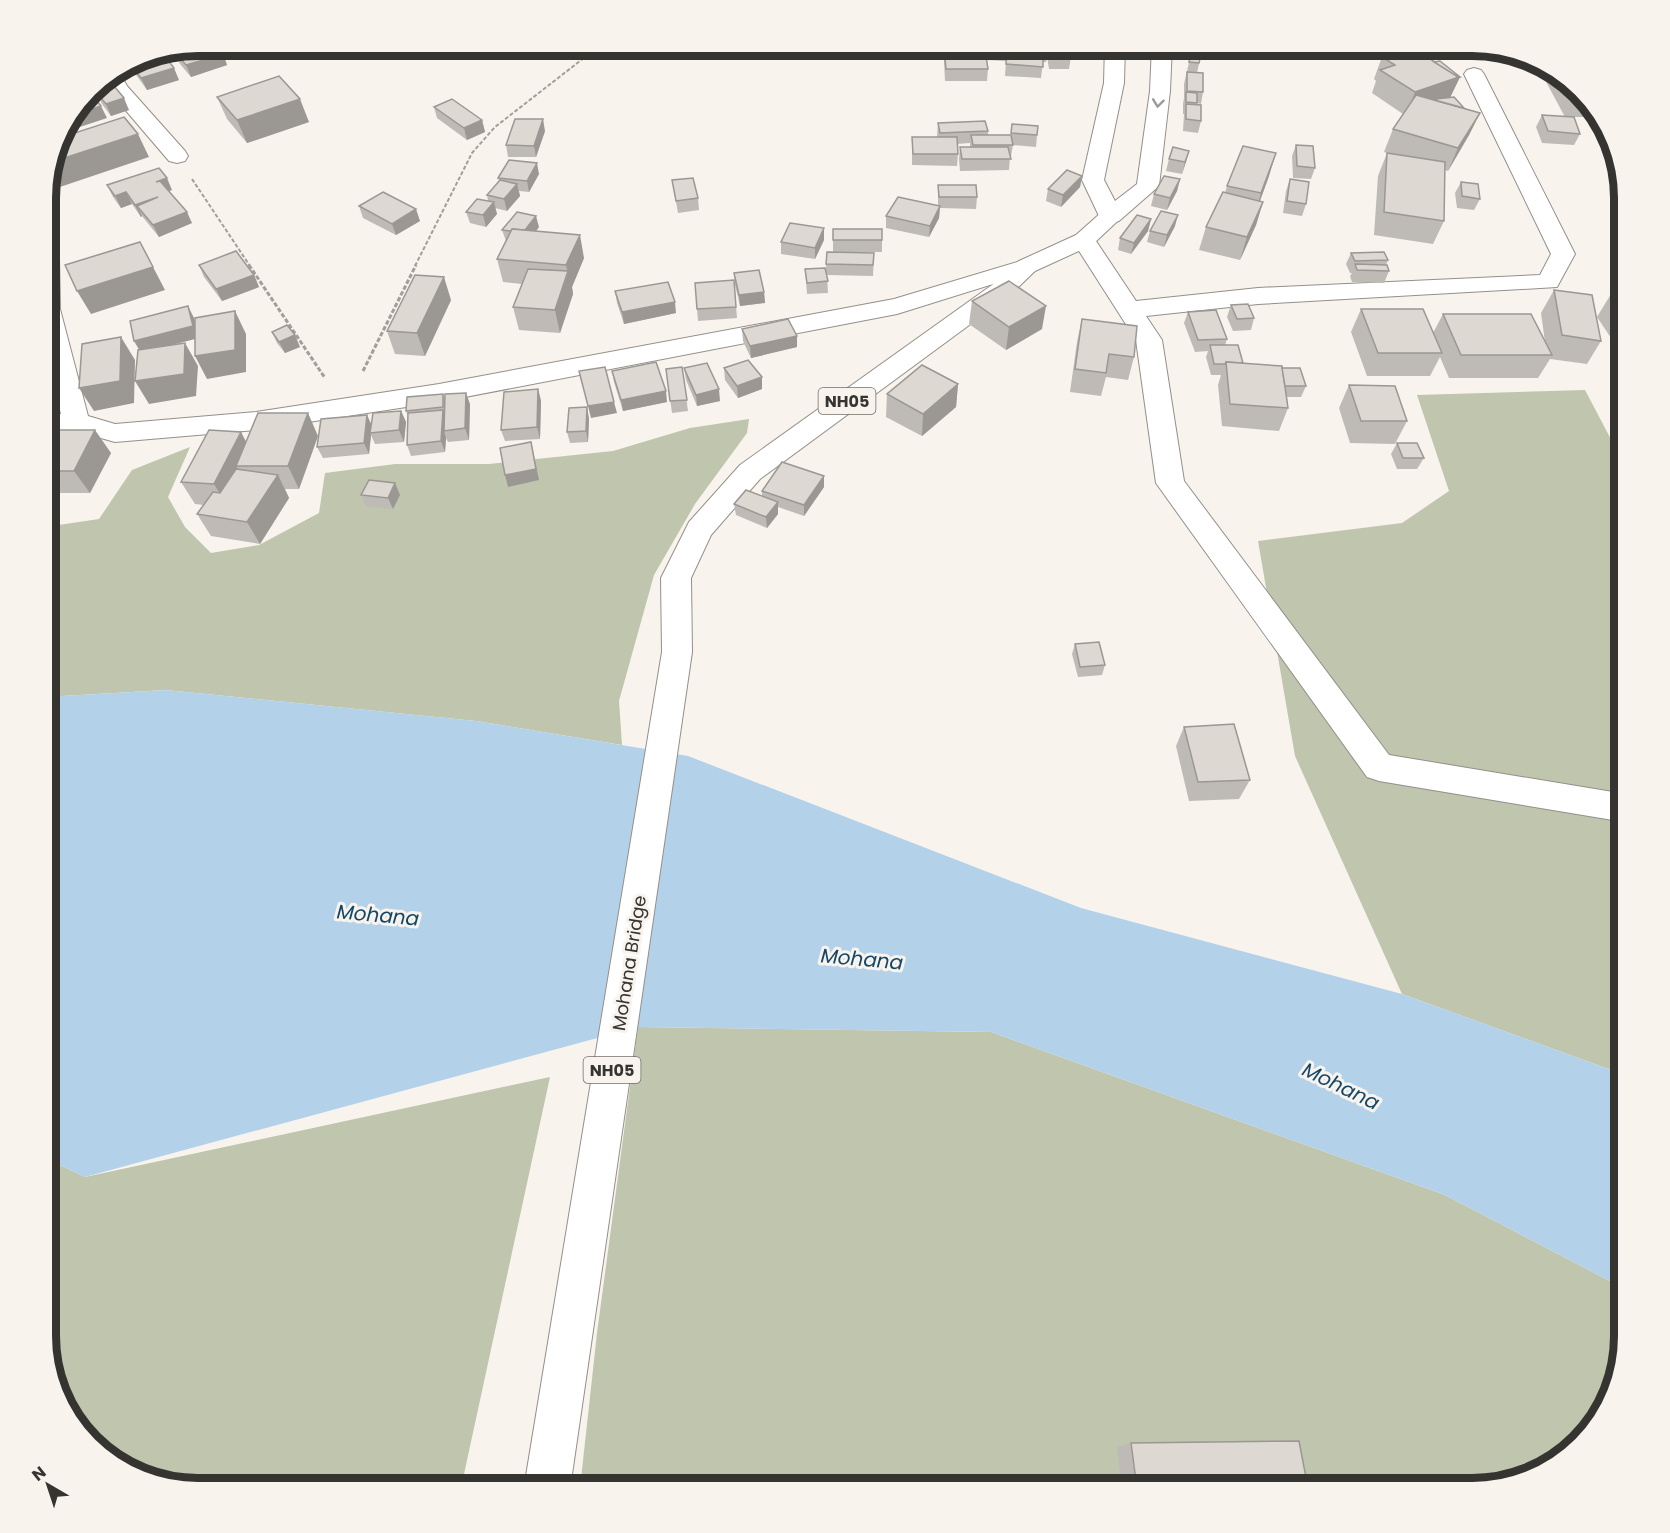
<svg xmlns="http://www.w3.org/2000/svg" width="1670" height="1533" font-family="Poppins,sans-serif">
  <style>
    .green { fill: #c0c5ad }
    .water { fill: #b3d2ea }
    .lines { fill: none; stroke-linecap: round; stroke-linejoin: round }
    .minor-casing { stroke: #948f8a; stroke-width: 2 }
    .primary-casing { stroke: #948f8a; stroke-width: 2 }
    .trunk-casing { stroke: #948f8a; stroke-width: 2 }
    .path-far1 { stroke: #a29f9a; stroke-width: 2; stroke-dasharray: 4 2; stroke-linecap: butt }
    .path { stroke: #a29f9a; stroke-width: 3; stroke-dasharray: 4.5 2; stroke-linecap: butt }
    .minor { fill: #fff; fill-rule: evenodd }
    .primary { fill: #fff; fill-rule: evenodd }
    .trunk { fill: #fff; fill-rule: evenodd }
    .wall { fill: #bebab5 }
    .shaded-wall { fill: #9b9793 }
    .building { fill: #ddd8d2; stroke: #9b9793; stroke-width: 1.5 }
    .oneway { stroke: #9a9a98 }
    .labels { text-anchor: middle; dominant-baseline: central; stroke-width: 6; stroke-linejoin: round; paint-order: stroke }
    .shield { fill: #f8f3ed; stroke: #706d69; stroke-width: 1.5 }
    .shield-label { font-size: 16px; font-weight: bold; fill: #353431 }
    .street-label { font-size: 18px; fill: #353431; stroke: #f8f3ed }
    .water-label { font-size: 20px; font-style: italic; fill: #134767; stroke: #f8f3ed }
    .rim { fill: none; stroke: #353431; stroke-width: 8 }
  </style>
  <rect width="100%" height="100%" fill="#f8f3ed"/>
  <g class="green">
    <polygon points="1585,390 1625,466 1625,1075 1402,994 1295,756 1258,541 1402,523 1449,491 1417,395"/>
    <polygon points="749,419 747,433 695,504 654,575 619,701 622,745 476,721 166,690 45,697 45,527 99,519 132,470 190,447 168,497 185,527 211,553 259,545 319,513 325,473 395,464 489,464 613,451 690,428"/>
    <polygon points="638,1027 991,1032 1445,1195 1625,1289 1625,1335 1613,1394 1580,1444 1531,1476 1473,1488 580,1488 597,1333"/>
    <polygon points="550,1077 461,1488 198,1488 139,1476 89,1443 57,1394 45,1345 45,1158 85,1177"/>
  </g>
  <polygon class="water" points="166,690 476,721 688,756 1081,908 1402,994 1625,1075 1625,1289 1445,1195 991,1032 638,1027 85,1177 45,1158 45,697"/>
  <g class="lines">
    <defs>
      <g id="minor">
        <polygon points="1474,68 1481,70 1484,74 1575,254 1557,287 1258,304 1146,316 1162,340 1184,481 1389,755 1625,794 1625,822 1379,781 1367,777 1156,483 1136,340 1072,240 1076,235 1084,233 1092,235 1136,301 1258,288 1540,275 1551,254 1464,74 1467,70"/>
        <polygon points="118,70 127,86 185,151 188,156 185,161 177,163 169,161 110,92 103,79"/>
        <polygon points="45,250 53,252 59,259 60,309 88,416 115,424 256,412 439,384 894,299 1027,259 1035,261 1039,266 1035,271 897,314 439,402 256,430 115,442 76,431 45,433 45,415 61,414 45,350"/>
      </g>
      <polygon id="primary" points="1111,209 1119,211 1123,216 1092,245 1035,271 1010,295 760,479 711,535 691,578 692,652 570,1488 524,1488 662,652 661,578 689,522 740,465 992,285 1019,261 1076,235 1103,211"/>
      <polygon id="trunk" points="1105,45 1125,45 1124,83 1104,180 1115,201 1137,184 1150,91 1152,45 1172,45 1170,91 1159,186 1119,221 1111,223 1103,221 1099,216 1082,180 1104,83"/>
    </defs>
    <use href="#minor" class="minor-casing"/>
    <use href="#primary" class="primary-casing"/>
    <use href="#trunk" class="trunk-casing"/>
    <g class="path-far1">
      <polyline points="192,179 250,266"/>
      <polyline points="415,266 472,153 495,127 589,54 596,45"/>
    </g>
    <g class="path">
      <polyline points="249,265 325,378"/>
      <polyline points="363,371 416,265"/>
    </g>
    <use href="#minor" class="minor"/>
    <use href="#primary" class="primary"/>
    <use href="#trunk" class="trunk"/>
  </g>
  <g class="wall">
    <polygon points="980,45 1067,45 1071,57 1069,69 1049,69 1047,56 1046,62 1043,62 1041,78 1005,76 1006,61 987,60 988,69 987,81 945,81 944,61 944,50 980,50"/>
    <polygon points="1188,45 1203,45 1197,73 1203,92 1201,104 1197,103 1197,105 1201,121 1198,133 1183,131 1184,114 1183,114 1183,104 1184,98 1184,84 1191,54 1188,54"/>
    <polygon points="175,52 223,54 227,65 191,77 180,64"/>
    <polygon points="1382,57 1460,77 1450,97 1464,108 1480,113 1469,135 1448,171 1445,170 1444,221 1433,244 1374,235 1378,176 1387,153 1391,154 1384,152 1393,129 1403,114 1372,93 1376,81 1374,79"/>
    <polygon points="137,58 179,80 147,90 134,72 129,63"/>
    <polygon points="1543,65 1581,90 1597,114 1595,117 1566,117 1580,134 1574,145 1542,143 1536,127 1542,115 1565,117 1544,78 1548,70 1546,69"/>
    <polygon points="96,92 129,110 111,116 102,104"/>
    <polygon points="217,97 309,122 247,143 227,119"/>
    <polygon points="434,107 482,120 485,132 467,140 437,118"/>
    <polygon points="938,123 988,131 988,135 1011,135 1012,124 1037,135 1036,147 1013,145 1011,156 1010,156 1009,170 960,171 959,159 960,147 970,147 970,143 957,144 958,154 957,166 912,165 912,137 937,137"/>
    <polygon points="545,131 536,157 508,157 506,145"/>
    <polygon points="1296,145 1315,168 1311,179 1293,178 1292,156"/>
    <polygon points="1189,151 1182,174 1166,171 1169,159"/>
    <polygon points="539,174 529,192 519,191 520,196 507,211 495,208 497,214 486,227 470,223 466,212 488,201 487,195 499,181 498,178"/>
    <polygon points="1082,176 1080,187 1061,207 1046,201 1048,189"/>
    <polygon points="1269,176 1260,201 1263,202 1256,225 1240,260 1199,250 1206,227 1225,193 1227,186"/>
    <polygon points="1180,179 1177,191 1167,210 1151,206 1154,194"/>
    <polygon points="1290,179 1306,204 1302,216 1283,213 1286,191"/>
    <polygon points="672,180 698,198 699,210 678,213"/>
    <polygon points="1461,182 1480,199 1474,210 1457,208 1455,193"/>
    <polygon points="107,185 172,190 169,191 192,223 159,237 142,216 141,217 132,204 121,208 113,197"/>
    <polygon points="938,185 977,197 976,209 940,208 939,218 929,237 886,228 886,216 938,206"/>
    <polygon points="359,206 420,221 396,235 363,218"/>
    <polygon points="1625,217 1625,240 1613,229 1620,218"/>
    <polygon points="1151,219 1148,231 1131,254 1118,250 1120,238"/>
    <polygon points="1175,226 1164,247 1147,242 1150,231"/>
    <polygon points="539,227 536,231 584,258 572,287 573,294 560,333 519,330 513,307 522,284 503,282 497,259 506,241 502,230"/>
    <polygon points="824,228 824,240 815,259 781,254 781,242"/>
    <rect x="833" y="229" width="49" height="23"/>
    <polygon points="874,253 873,276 827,275 828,293 807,294 805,269 826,274 826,264"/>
    <polygon points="1351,253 1388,260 1386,265 1389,271 1384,283 1352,282 1350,276 1352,273 1350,273 1346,264"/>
    <polygon points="199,265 254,275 259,287 222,301 204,277"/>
    <polygon points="734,273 764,292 765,303 740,306 735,285"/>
    <polygon points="734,280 737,318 698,321 697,309"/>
    <polygon points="1554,290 1601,341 1587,364 1550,359 1538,378 1449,378 1440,357 1430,376 1367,376 1351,332 1361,309 1433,333 1443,314 1545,342 1541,313"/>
    <polygon points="615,291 676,313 624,324 617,303"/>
    <polygon points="1625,293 1625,359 1597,317 1611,294"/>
    <polygon points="451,300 425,356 395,354 387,331"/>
    <polygon points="972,301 1042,329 1006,350 969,324"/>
    <polygon points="1231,305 1254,318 1251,330 1233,331 1227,317"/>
    <polygon points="1188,312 1227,339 1225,345 1243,363 1282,368 1306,386 1301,397 1287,397 1288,408 1279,431 1222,426 1218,385 1221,375 1211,375 1206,357 1208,351 1195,352 1184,323"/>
    <polygon points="1082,319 1134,357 1128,380 1106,377 1101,396 1070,392 1077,342"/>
    <polygon points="742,329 797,347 751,358 743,341"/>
    <polygon points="272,332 300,347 285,353 277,343"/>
    <polygon points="682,367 688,411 672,413 666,369"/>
    <polygon points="684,368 720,401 697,406 686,380"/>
    <polygon points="724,368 762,389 738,398 725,380"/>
    <polygon points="612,371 667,402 623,411 614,382"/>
    <polygon points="958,384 956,407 922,436 886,417 887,394"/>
    <polygon points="1349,385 1407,421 1395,444 1350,443 1339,408"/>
    <polygon points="538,389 541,401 540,439 505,441 501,430"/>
    <polygon points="443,394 445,398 470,404 469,440 448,442 446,438 445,452 411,456 407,445 408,416 406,411"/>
    <polygon points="587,407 589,419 588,442 570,443 567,432"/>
    <polygon points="401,411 406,422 404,442 375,444 371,435 369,454 323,458 317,447 367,415 371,425"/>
    <polygon points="45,430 111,453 90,493 45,493"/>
    <polygon points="318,436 299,489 285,489 289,498 260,544 211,536 197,514 204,505 195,504 181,482 246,442"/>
    <polygon points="1397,443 1424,458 1417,469 1397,469 1391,454"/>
    <polygon points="395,483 400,495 393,509 366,506 361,495"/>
    <polygon points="824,487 804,516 778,507 778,514 767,528 736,515 734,504 762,496 762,491"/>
    <polygon points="1075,644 1105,665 1102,675 1078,677 1072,654"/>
    <polygon points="1184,727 1250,780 1239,799 1189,801 1176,746"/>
    <polygon points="1131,1443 1308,1488 1122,1488 1117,1447"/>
  </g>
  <g class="shaded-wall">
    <polygon points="223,54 227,65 191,77 186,65"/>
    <polygon points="174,68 179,80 147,90 141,78"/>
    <polygon points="1460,77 1449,100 1436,99 1433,106 1406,115 1415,92"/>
    <polygon points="96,84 98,88 91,91"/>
    <polygon points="124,98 129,110 111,116 106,104"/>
    <polygon points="300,99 309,122 247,143 237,120"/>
    <polygon points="101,106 107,118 68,131 65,125 72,116"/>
    <polygon points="1480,113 1469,135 1448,171 1458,148"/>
    <polygon points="543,119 545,131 536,157 534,146"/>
    <polygon points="482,120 485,132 467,140 464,128"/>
    <polygon points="138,134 149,157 45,192 45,187 52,162"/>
    <polygon points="1189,151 1186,162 1182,174 1185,162"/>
    <polygon points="1276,153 1269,176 1254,217 1261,193"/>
    <polygon points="537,163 539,174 529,192 527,181"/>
    <polygon points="1082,176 1080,187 1061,207 1063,195"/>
    <polygon points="167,178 172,190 162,193 156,182"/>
    <polygon points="1180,179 1177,191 1167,210 1170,198"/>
    <polygon points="517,184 520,196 507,211 504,199"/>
    <polygon points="126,192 132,204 121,208 115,196"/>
    <polygon points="158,197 137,206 142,216 141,217 135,205"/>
    <polygon points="494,202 497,214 486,227 483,215"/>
    <polygon points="1263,202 1256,225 1240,260 1247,237"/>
    <polygon points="940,206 939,218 929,237 930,226"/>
    <polygon points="416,209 420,221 396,235 392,224"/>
    <polygon points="187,212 192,223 159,237 153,225"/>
    <polygon points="1178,215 1175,226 1164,247 1167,235"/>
    <polygon points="536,216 539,227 525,245 522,234"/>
    <polygon points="1151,219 1148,231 1131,254 1134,243"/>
    <polygon points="824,228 824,240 815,259 815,248"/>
    <polygon points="580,235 584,258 572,287 573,294 560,333 555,310 568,273 566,265"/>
    <polygon points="140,242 165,290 91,314 77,291"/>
    <polygon points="254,275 259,287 222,301 216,289"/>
    <polygon points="444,277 451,300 425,356 417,333"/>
    <polygon points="764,292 765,303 740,306 739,295"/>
    <polygon points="675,302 676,313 624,324 622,312"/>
    <polygon points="188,306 194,318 199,338 141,353 134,341"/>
    <polygon points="1046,306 1042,329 1006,350 1009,327"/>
    <polygon points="235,311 246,334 246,372 207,379 195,356"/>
    <polygon points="295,335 300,347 285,353 279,342"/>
    <polygon points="797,336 797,347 751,358 750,346"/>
    <polygon points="121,337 135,360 134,403 94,411 79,388"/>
    <polygon points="185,343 198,366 196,396 149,404 135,381"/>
    <polygon points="51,374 58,385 56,402 45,403 45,391"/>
    <polygon points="762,377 762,389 738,398 737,386"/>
    <polygon points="958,384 956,407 922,436 923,414"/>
    <polygon points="538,389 541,401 540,439 537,427"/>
    <polygon points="719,389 720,401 697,406 696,395"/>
    <polygon points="666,391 667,402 623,411 621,400"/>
    <polygon points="466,393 470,404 469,440 465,428"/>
    <polygon points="614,402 617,413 591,418 588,406"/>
    <polygon points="587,407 589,419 588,442 586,431"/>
    <polygon points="443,410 447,421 444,431 446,438 445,452 441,441"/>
    <polygon points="401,411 406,422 404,442 399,430"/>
    <polygon points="308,413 318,436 299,489 288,466"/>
    <polygon points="367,415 372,426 370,433 371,435 369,454 364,443"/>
    <polygon points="95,430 111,453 90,493 74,471"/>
    <polygon points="241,432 253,455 236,466 242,476 227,506 214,484"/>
    <polygon points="531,442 539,480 508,487 505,475"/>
    <polygon points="278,475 289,498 260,544 247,522"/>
    <polygon points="824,476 824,487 804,516 804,505"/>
    <polygon points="395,483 400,495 393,509 388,498"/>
    <polygon points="778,502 778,514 767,528 766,517"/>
  </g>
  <g class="building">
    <polygon points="198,45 215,45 223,54 186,65 175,52"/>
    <polygon points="1048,45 1067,45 1071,57 1051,58"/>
    <polygon points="1411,47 1459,77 1415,92 1380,70 1395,65 1382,57"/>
    <polygon points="1192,49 1202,50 1199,63 1189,62"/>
    <polygon points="944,50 985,50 988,69 946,69"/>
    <polygon points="1007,51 1043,53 1043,67 1006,64"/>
    <polygon points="162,52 174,68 141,78 130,63 137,58"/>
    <polygon points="1440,61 1460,77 1458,77 1434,62"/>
    <polygon points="1187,72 1203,73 1203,92 1187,91"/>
    <polygon points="279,76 300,99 237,120 217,97"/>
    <polygon points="1571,84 1581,90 1583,94 1577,94"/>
    <polygon points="114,86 124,98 106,104 96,92"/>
    <polygon points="1186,92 1197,93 1197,103 1186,102"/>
    <polygon points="91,94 101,106 72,116 88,95"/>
    <polygon points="1416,95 1480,113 1458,148 1393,129"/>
    <polygon points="1454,97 1464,108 1438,101 1436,99"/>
    <polygon points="452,99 482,120 464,128 434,107"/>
    <polygon points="1186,104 1201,105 1201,121 1186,119"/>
    <polygon points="1542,115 1574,117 1580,134 1548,131"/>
    <polygon points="124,117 138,134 52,162 59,138"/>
    <polygon points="515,119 543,119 534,146 506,145"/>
    <polygon points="985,121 988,131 940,133 938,123"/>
    <polygon points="1012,124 1038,126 1037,135 1011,133"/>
    <polygon points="971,135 1011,135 1013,145 973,145"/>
    <polygon points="912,137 957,137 958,154 913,154"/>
    <polygon points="1296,145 1313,146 1315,168 1297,166"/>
    <polygon points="1243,146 1276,153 1261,193 1227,186"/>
    <polygon points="960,147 1008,147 1011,159 962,159"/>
    <polygon points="1173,147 1189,151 1185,162 1169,159"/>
    <polygon points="1387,153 1445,162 1444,221 1384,212"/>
    <polygon points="509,160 537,163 527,181 498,178"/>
    <polygon points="159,168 167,178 156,182 160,181 187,212 153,225 137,206 158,197 135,205 126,192 115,196 107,185"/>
    <polygon points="1067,170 1082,176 1063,195 1048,189"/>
    <polygon points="1164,176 1180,179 1170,198 1154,194"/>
    <polygon points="693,178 698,198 676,201 672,180"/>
    <polygon points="1290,179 1309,182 1306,204 1287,201"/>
    <polygon points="500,180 517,184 504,199 487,195"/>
    <polygon points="1461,182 1478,184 1480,199 1462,196"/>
    <polygon points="938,185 976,185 977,197 939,197"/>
    <polygon points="383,192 416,209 392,224 359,206"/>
    <polygon points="1223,192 1263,202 1247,237 1206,227"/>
    <polygon points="898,197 940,206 930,226 886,216"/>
    <polygon points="477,199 494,202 483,215 466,212"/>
    <polygon points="1161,211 1178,215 1167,235 1150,231"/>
    <polygon points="517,212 536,216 525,230 512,229 511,231 502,230"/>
    <polygon points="1137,215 1151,219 1134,243 1120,238"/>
    <polygon points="790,223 824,228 815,248 781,242"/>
    <polygon points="512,229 580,235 566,265 497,259"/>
    <rect x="833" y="229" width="49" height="11"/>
    <polygon points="140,242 153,267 77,291 65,265"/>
    <polygon points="236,251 254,275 216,289 199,265"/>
    <polygon points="827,252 874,253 873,265 826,264"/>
    <polygon points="1384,252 1388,260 1355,261 1351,253"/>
    <polygon points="1355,264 1387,265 1389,271 1357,270"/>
    <polygon points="825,268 828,281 807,283 805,269"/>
    <polygon points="528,269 568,271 555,310 513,307"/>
    <polygon points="759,270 764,292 739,295 734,273"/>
    <polygon points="415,275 444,277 417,333 387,331"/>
    <polygon points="734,280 736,307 697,309 695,283"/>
    <polygon points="1009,281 1046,306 1009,327 972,301"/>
    <polygon points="668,282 675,302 622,312 615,291"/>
    <polygon points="1554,290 1592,295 1601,341 1562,335"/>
    <polygon points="1625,293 1625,314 1611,294"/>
    <polygon points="1248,304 1254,318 1237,319 1231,305"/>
    <polygon points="188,306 193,326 134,341 130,321"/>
    <polygon points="1361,309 1423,309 1442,353 1378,353"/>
    <polygon points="1216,310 1227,339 1198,340 1188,312"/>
    <polygon points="235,311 235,350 195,356 195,318"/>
    <polygon points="1443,314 1531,314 1552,355 1461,355"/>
    <polygon points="788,319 797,336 750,346 742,329"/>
    <polygon points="1082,319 1137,326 1134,357 1109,354 1106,373 1075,369"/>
    <polygon points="287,325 295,335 279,342 272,332"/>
    <polygon points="121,337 120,381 79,388 82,344"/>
    <polygon points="185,343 184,374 135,381 138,350"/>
    <polygon points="1210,345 1238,345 1243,363 1226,362 1225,364 1214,364"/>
    <polygon points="748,360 762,377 737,386 724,368"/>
    <polygon points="656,362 666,391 621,400 612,371"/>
    <polygon points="1226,362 1282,366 1288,408 1230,404"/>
    <polygon points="707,363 719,389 696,395 684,368"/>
    <polygon points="922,365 958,384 923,414 887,394"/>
    <polygon points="605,367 614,402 588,406 579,371"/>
    <polygon points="682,367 687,400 670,401 666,369"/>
    <polygon points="1282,368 1300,368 1306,386 1285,386"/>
    <polygon points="51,374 48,390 45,391 45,375"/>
    <polygon points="1349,385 1395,386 1407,421 1361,421"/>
    <polygon points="538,389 537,427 501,430 504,392"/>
    <polygon points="466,393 465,428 444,431 445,394"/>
    <polygon points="443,394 443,407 406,411 407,397"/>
    <polygon points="587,407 586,431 567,432 569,408"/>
    <polygon points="443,410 441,441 407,445 408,413"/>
    <polygon points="401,411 399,430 370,433 373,413"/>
    <polygon points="258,413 308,413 288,466 236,466"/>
    <polygon points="367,415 364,443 317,447 321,419"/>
    <polygon points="45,430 95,430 74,471 45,471"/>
    <polygon points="209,430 241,432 214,484 181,482"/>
    <polygon points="531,442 536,469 505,475 500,448"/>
    <polygon points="1397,443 1417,443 1424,458 1403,458"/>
    <polygon points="782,462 824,476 804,505 762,491"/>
    <polygon points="236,469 278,475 247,522 197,514 213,492 220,493"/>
    <polygon points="369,480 395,483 388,498 361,495"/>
    <polygon points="746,490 778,502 766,517 734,504"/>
    <polygon points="1099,642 1105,665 1080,667 1075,644"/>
    <polygon points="1234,724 1250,780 1198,782 1184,727"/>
    <polygon points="1299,1441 1308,1488 1137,1488 1131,1443"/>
  </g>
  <defs><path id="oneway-chevron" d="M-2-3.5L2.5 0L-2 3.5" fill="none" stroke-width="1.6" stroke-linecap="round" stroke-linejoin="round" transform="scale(1.5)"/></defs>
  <use class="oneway" href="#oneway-chevron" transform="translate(1158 103) rotate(97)"/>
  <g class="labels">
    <g class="shield">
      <rect x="818.5" y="388" width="57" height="26" rx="4.5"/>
      <rect x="583.5" y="1057" width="57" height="26" rx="4.5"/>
    </g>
    <g class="shield-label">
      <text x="847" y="401">NH05</text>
      <text x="612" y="1070">NH05</text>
    </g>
    <g class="street-label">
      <text transform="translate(629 963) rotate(-81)">Mohana Bridge</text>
    </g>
    <g class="water-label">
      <text transform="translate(378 915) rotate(5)">Mohana</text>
      <text transform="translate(862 959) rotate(5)">Mohana</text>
      <text transform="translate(1341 1086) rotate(26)">Mohana</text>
    </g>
  </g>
  <path d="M0 0H1670V1533H0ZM198 56H1472A142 142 0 0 1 1614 198V1336A142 142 0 0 1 1472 1478H198A142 142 0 0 1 56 1336V198A142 142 0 0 1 198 56Z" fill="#f8f3ed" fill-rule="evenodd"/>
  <path class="rim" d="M198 56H1472A142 142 0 0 1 1614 198V1336A142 142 0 0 1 1472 1478H198A142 142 0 0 1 56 1336V198A142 142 0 0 1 198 56Z"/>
  <g transform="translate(48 1485) rotate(321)" stroke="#f8f3ed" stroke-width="4.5" paint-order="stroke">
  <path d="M0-4.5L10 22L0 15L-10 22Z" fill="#353431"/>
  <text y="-9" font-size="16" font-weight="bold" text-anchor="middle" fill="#353431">N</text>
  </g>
</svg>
